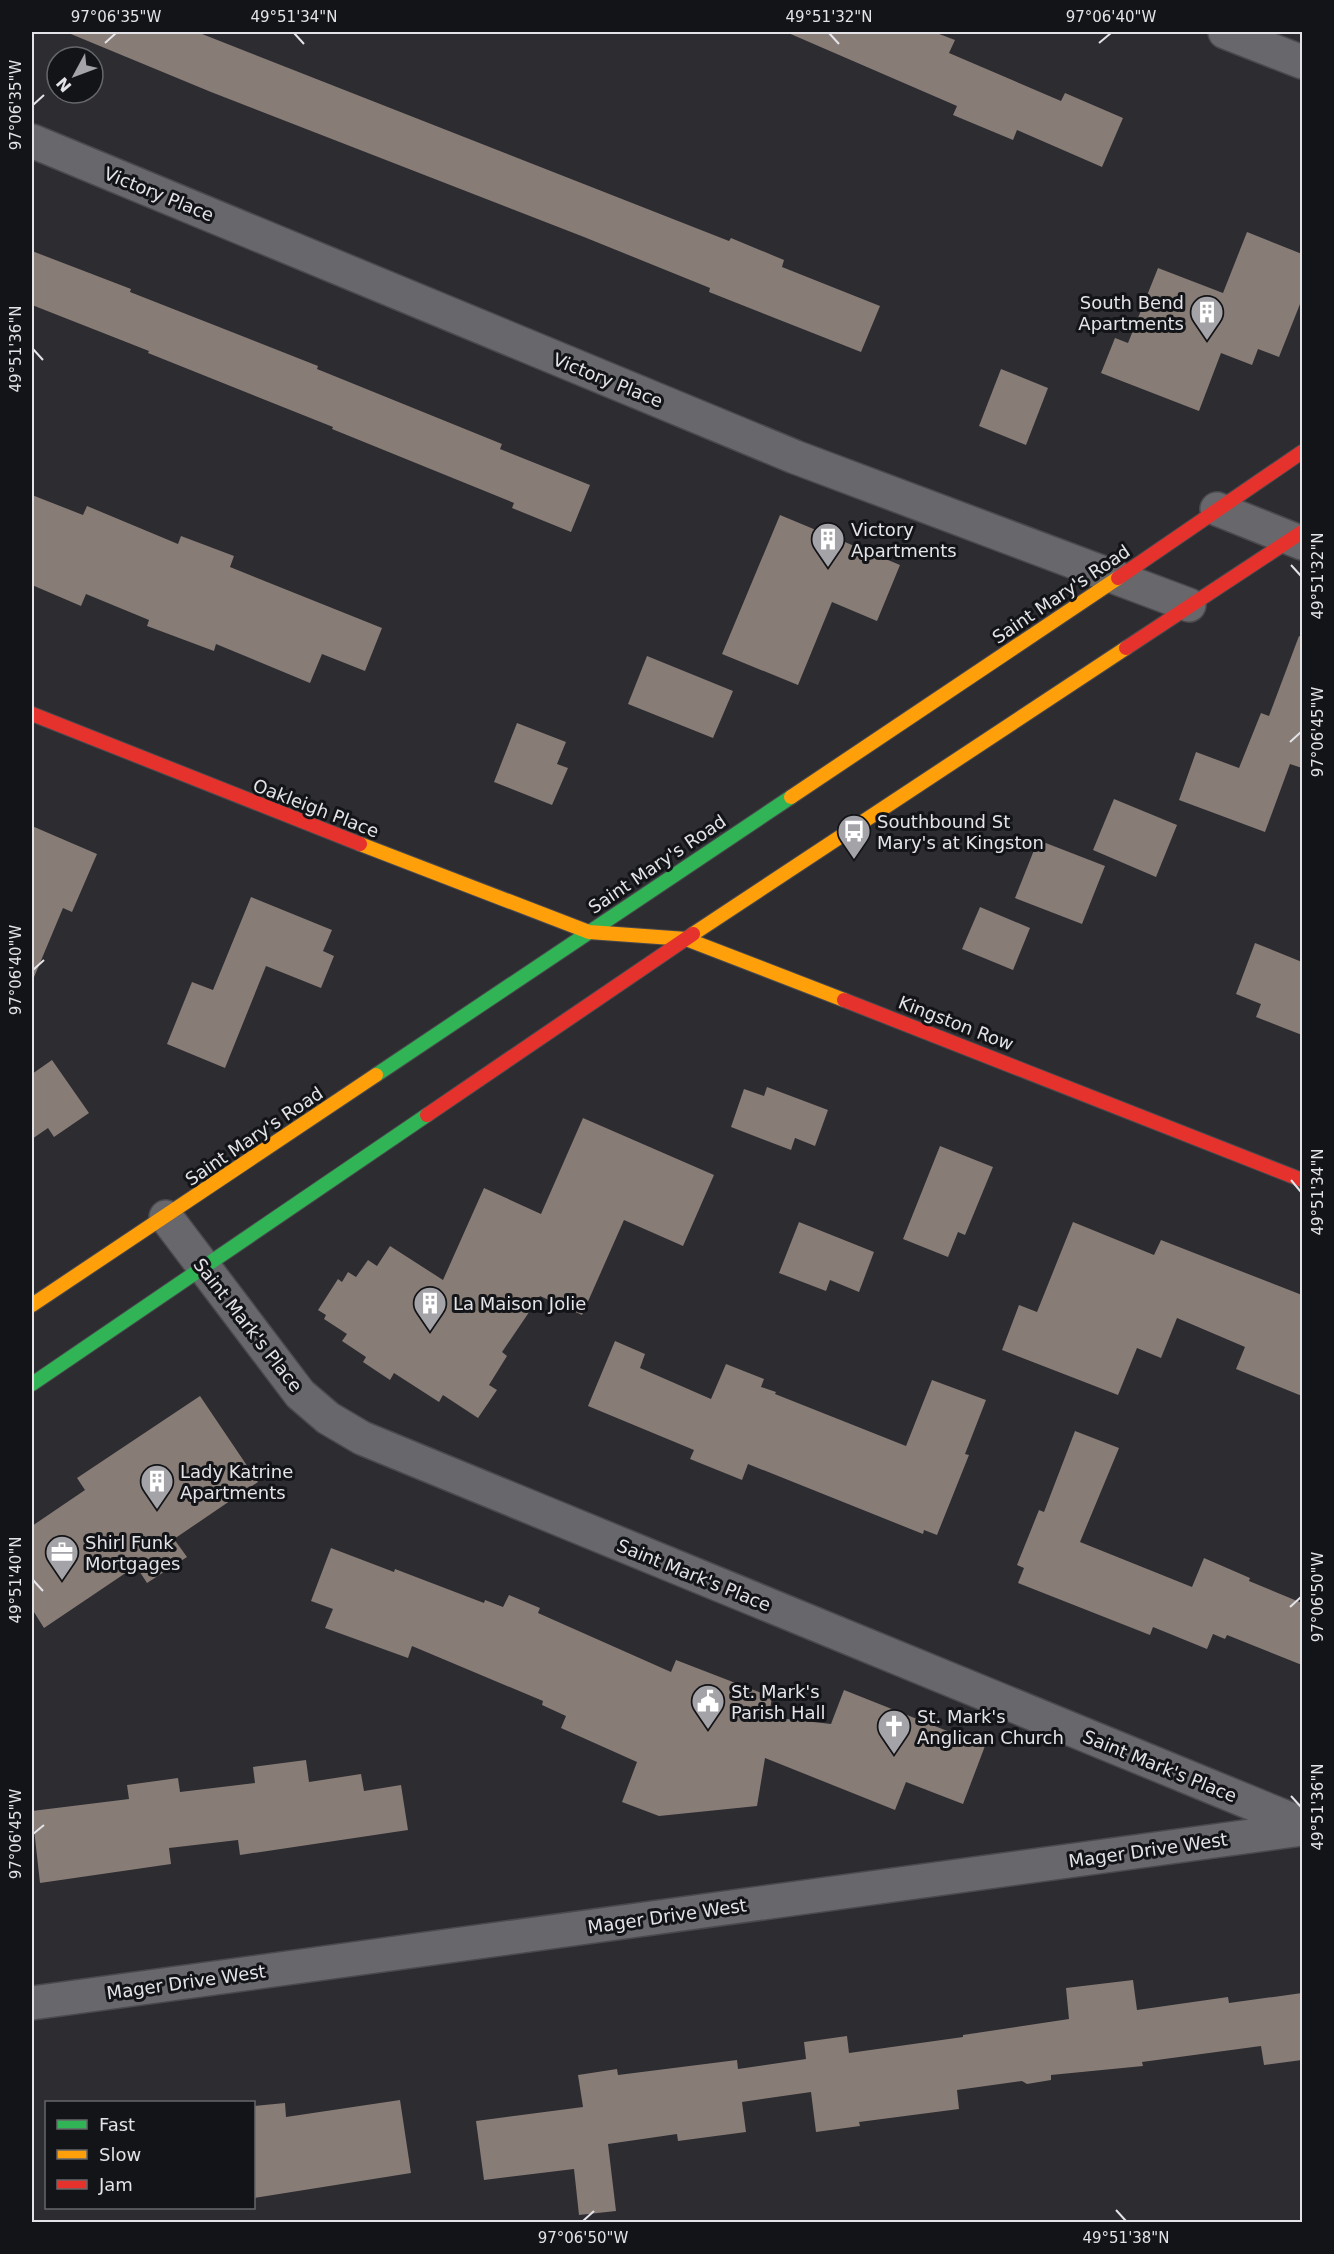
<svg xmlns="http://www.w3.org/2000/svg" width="1334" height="2254" font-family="'DejaVu Sans',sans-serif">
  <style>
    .building { fill: #887c76 }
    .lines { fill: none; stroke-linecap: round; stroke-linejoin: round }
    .street-casing { stroke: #4a4a4e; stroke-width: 36 }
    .fast-casing { stroke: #4a4a4e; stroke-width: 16 }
    .slow-casing { stroke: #4a4a4e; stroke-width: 16 }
    .jam-casing { stroke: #4a4a4e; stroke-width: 16 }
    .street { stroke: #68686c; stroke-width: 33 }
    .fast { stroke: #30b455; stroke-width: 14 }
    .slow { stroke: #ff9f0a; stroke-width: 14 }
    .jam { stroke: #e5322d; stroke-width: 14 }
    .ticks { fill: none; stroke: #e3e3e8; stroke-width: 2 }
    .labels { text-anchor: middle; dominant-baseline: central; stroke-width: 6; stroke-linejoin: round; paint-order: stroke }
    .street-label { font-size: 18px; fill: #e3e3e8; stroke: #131417 }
    .poi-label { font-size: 18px; fill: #e3e3e8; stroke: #131417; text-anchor: start }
    .neatline { fill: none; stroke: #e3e3e8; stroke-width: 2 }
    .ticks-label { font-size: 15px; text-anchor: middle; fill: #e3e3e8 }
  </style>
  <rect width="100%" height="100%" fill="#2c2c31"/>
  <g class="building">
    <polygon points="66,32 197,32 729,241 731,238 784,260 782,267 880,306 861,352 709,292 710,288 584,237 211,92"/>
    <polygon points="786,32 934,32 955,40 949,53 1061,101 1065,93 1123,118 1102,167 1017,130 1013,140 953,115 957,106"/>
    <polygon points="1247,232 1302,254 1302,299 1279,357 1258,349 1252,365 1221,353 1199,411 1101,373 1115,338 1128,343 1158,268 1223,293"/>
    <polygon points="32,251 131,289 130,292 318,366 317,369 502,444 500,449 590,485 571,532 512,508 514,503 332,429 333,427 148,353 149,351 32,305"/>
    <polygon points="1001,369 1048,388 1026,445 979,426"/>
    <polygon points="32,495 83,515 87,506 178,544 181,536 234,556 230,567 382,628 365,671 322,654 310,683 216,644 214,651 147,626 149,620 86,594 81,606 32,585"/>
    <polygon points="780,515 900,565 877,621 832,602 798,685 722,654"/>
    <polygon points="1299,636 1302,637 1302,768 1290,764 1265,832 1179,800 1196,752 1239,768 1261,713 1269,716"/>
    <polygon points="647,656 733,691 713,738 628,704"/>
    <polygon points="517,723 566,742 557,764 568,768 552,805 494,782"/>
    <polygon points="1114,799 1177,825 1156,877 1093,850"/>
    <polygon points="32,826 97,854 72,912 63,908 32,982"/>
    <polygon points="1038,840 1105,866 1082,924 1015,898"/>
    <polygon points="251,897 332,930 323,951 334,956 321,988 266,966 225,1068 167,1044 192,982 213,990"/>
    <polygon points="980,907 1030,928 1013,970 962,949"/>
    <polygon points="1255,943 1302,962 1302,1035 1256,1017 1261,1004 1236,994"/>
    <polygon points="52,1060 89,1113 54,1137 48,1128 32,1139 32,1074"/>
    <polygon points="767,1087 828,1110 815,1146 795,1138 791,1150 731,1127 744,1089 764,1096"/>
    <polygon points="583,1118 714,1175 683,1246 624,1220 582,1315 540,1296 502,1352 507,1356 489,1385 497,1390 478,1418 443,1395 439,1402 394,1373 390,1380 363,1362 366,1357 342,1341 347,1334 324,1319 326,1315 318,1310 338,1279 342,1282 348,1272 356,1277 368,1260 377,1266 390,1246 443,1280 484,1188 541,1214"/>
    <polygon points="940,1146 993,1167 965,1235 958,1232 948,1257 903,1239"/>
    <polygon points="799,1222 874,1252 859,1292 830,1280 826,1291 779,1273"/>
    <polygon points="1073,1222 1154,1255 1161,1240 1302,1295 1302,1396 1236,1369 1245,1347 1177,1318 1161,1358 1137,1348 1118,1395 1002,1350 1019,1305 1037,1312"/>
    <polygon points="615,1341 645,1354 640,1368 711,1399 726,1364 764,1379 761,1387 776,1392 775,1394 906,1446 932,1380 986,1400 965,1454 969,1455 937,1535 924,1530 923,1534 748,1464 742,1480 690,1459 694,1450 588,1406"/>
    <polygon points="200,1396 258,1482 174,1539 187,1557 147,1583 136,1566 44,1628 32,1609 32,1526 85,1490 77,1478"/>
    <polygon points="1075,1431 1119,1448 1080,1542 1192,1587 1204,1558 1250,1578 1249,1581 1302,1603 1302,1665 1227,1635 1225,1639 1213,1634 1207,1649 1153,1627 1150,1635 1018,1583 1024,1568 1017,1565 1039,1510 1044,1512"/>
    <polygon points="331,1548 394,1572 395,1569 484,1603 485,1600 503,1607 509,1595 540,1608 538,1613 671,1672 676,1660 772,1697 769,1717 831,1724 844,1690 985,1746 963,1804 906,1782 895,1810 765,1758 757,1806 659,1816 622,1802 637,1762 561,1728 566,1716 542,1705 543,1701 412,1646 408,1658 325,1628 333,1609 311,1601"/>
    <polygon points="306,1760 309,1782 361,1774 364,1791 401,1785 408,1830 240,1855 238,1840 169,1848 171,1864 40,1883 32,1811 129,1799 127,1785 178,1778 180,1792 255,1783 253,1767"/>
    <polygon points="1133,1980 1137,2010 1228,1997 1229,2003 1302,1993 1302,2060 1264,2065 1261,2046 1142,2062 1143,2066 1051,2075 1051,2080 1027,2084 1022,2081 957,2090 959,2109 859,2122 860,2126 816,2132 811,2092 742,2102 746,2132 678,2141 677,2134 608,2144 616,2211 579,2215 574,2169 484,2180 476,2121 583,2107 578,2075 617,2069 618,2075 737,2060 738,2069 806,2059 804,2042 847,2036 849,2053 963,2037 963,2035 1069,2019 1066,1988"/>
    <polygon points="400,2100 411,2173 254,2198 254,2106 285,2103 286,2117"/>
  </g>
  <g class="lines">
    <defs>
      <g id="street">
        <polyline points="1225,32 1302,62"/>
        <polyline points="32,141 795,457 1189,605"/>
        <polyline points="1217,509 1302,543"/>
        <polyline points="166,1217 300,1394 328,1418 362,1438 1302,1824"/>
        <polyline points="32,2003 1302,1829"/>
      </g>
      <g id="fast">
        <polyline points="376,1075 791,797"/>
        <polyline points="32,1384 427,1115"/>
      </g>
      <g id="slow">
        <polyline points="791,797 1118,578"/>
        <polyline points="360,844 589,932 686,939 844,1000"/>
        <polyline points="693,934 1126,648"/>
        <polyline points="32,1305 376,1075"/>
      </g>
      <g id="jam">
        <polyline points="1118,578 1302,452"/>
        <polyline points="1126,648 1302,532"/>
        <polyline points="32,714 360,844"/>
        <polyline points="844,1000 1302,1180"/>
        <polyline points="427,1115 693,934"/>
      </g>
    </defs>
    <use href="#street" class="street-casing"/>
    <use href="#fast" class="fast-casing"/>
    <use href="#slow" class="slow-casing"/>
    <use href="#jam" class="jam-casing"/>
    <use href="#street" class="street"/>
    <use href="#fast" class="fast"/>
    <use href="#slow" class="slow"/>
    <use href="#jam" class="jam"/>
  </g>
  <path class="ticks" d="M294,33l10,11M829,33l10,11M105,43l11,-10M1099,43l12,-10M33,105l11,-10M33,349l10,11M1291,565l10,11M1290,742l11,-10M33,970l11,-10M1291,1180l10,12M33,1580l10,11M1290,1607l11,-10M1291,1796l10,11M33,1834l11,-9M1116,2210l10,11M583,2221l11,-10"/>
  <defs>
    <symbol id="building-pin" viewBox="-11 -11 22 30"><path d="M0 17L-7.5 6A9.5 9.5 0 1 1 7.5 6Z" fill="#a3a3a8" stroke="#131417"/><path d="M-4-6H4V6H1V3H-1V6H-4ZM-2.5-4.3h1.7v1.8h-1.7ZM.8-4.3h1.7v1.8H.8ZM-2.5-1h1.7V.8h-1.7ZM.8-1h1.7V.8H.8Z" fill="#fff"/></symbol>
    <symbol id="bus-pin" viewBox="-11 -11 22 30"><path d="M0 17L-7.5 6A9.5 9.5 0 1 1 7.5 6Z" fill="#a3a3a8" stroke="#131417"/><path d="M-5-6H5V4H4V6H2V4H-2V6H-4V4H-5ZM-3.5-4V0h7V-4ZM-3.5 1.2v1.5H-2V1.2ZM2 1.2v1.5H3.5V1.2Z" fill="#fff"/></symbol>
    <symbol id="office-pin" viewBox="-11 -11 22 30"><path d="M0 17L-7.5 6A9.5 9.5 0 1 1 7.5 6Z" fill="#a3a3a8" stroke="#131417"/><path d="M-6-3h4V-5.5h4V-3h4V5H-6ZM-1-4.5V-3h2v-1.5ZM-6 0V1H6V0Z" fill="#fff"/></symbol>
    <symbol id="civic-pin" viewBox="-11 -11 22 30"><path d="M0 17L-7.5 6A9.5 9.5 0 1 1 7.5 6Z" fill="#a3a3a8" stroke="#131417"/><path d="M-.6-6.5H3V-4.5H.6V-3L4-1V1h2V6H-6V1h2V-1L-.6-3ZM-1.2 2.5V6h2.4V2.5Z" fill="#fff"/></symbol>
    <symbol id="church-pin" viewBox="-11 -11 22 30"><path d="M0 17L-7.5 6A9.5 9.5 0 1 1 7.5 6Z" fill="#a3a3a8" stroke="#131417"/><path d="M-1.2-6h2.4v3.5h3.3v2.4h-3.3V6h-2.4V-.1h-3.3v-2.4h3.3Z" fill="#fff"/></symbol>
  </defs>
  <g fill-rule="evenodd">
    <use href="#building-pin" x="1188" y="293" width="38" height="52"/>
    <use href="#building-pin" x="809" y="520" width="38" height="52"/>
    <use href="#bus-pin" x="835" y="812" width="38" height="52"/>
    <use href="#building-pin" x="411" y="1284" width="38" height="52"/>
    <use href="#building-pin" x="138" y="1462" width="38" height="52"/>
    <use href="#office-pin" x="43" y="1533" width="38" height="52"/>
    <use href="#civic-pin" x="689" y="1682" width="38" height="52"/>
    <use href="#church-pin" x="875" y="1707" width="38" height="52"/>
  </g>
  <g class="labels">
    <g class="street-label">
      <text transform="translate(159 194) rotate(22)">Victory Place</text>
      <text transform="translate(608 380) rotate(22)">Victory Place</text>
      <text transform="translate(1061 594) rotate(-34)">Saint Mary's Road</text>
      <text transform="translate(316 808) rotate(21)">Oakleigh Place</text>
      <text transform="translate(657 864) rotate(-34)">Saint Mary's Road</text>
      <text transform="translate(956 1023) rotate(21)">Kingston Row</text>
      <text transform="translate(254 1136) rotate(-34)">Saint Mary's Road</text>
      <text transform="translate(248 1325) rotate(52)">Saint Mark's Place</text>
      <text transform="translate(694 1575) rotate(22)">Saint Mark's Place</text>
      <text transform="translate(1160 1766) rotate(22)">Saint Mark's Place</text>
      <text transform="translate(1148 1850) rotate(-8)">Mager Drive West</text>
      <text transform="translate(667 1916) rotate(-8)">Mager Drive West</text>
      <text transform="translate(186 1982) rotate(-8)">Mager Drive West</text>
    </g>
    <g class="poi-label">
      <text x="1184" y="302" text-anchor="end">South Bend<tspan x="1184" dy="21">Apartments</tspan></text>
      <text x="851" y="529">Victory<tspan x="851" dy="21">Apartments</tspan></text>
      <text x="877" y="821">Southbound St<tspan x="877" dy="21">Mary's at Kingston</tspan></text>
      <text x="453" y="1303">La Maison Jolie</text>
      <text x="180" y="1471">Lady Katrine<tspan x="180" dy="21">Apartments</tspan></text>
      <text x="85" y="1542">Shirl Funk<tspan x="85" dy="21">Mortgages</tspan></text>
      <text x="731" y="1691">St. Mark's<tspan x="731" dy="21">Parish Hall</tspan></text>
      <text x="917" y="1716">St. Mark's<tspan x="917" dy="21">Anglican Church</tspan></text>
    </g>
  </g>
  <rect width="1334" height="2254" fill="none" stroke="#131417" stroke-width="66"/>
  <rect x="45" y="2101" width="210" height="108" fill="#131417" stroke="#66676b" stroke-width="1.5"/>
  <rect x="57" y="2120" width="30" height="9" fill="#30b455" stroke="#66676b" stroke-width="1.5"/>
  <text x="99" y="2131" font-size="18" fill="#e3e3e8">Fast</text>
  <rect x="57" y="2150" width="30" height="9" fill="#ff9f0a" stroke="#66676b" stroke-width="1.5"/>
  <text x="99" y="2161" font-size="18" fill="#e3e3e8">Slow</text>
  <rect x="57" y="2180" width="30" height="9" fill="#e5322d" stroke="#66676b" stroke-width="1.5"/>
  <text x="99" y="2191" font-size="18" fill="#e3e3e8">Jam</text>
  <g transform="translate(75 75) rotate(229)"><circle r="28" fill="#131417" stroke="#66676b" stroke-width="1.5"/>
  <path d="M0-4.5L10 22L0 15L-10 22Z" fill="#a3a3a8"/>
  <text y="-9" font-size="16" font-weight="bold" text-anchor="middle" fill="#e3e3e8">N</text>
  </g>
  <rect x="33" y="33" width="1268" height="2188" class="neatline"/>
  <g class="ticks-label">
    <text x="116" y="22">97°06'35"W</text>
    <text x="294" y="22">49°51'34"N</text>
    <text x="829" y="22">49°51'32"N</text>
    <text x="1111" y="22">97°06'40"W</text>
    <text transform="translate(16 105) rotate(-90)" y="5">97°06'35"W</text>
    <text transform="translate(16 349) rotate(-90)" y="5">49°51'36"N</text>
    <text transform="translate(1318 576) rotate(-90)" y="5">49°51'32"N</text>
    <text transform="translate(1318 732) rotate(-90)" y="5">97°06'45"W</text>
    <text transform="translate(16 970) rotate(-90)" y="5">97°06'40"W</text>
    <text transform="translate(1318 1192) rotate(-90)" y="5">49°51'34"N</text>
    <text transform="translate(16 1580) rotate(-90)" y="5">49°51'40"N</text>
    <text transform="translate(1318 1597) rotate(-90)" y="5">97°06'50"W</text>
    <text transform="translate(1318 1807) rotate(-90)" y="5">49°51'36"N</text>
    <text transform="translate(16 1834) rotate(-90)" y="5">97°06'45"W</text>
    <text x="583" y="2243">97°06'50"W</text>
    <text x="1126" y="2243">49°51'38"N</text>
  </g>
</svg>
